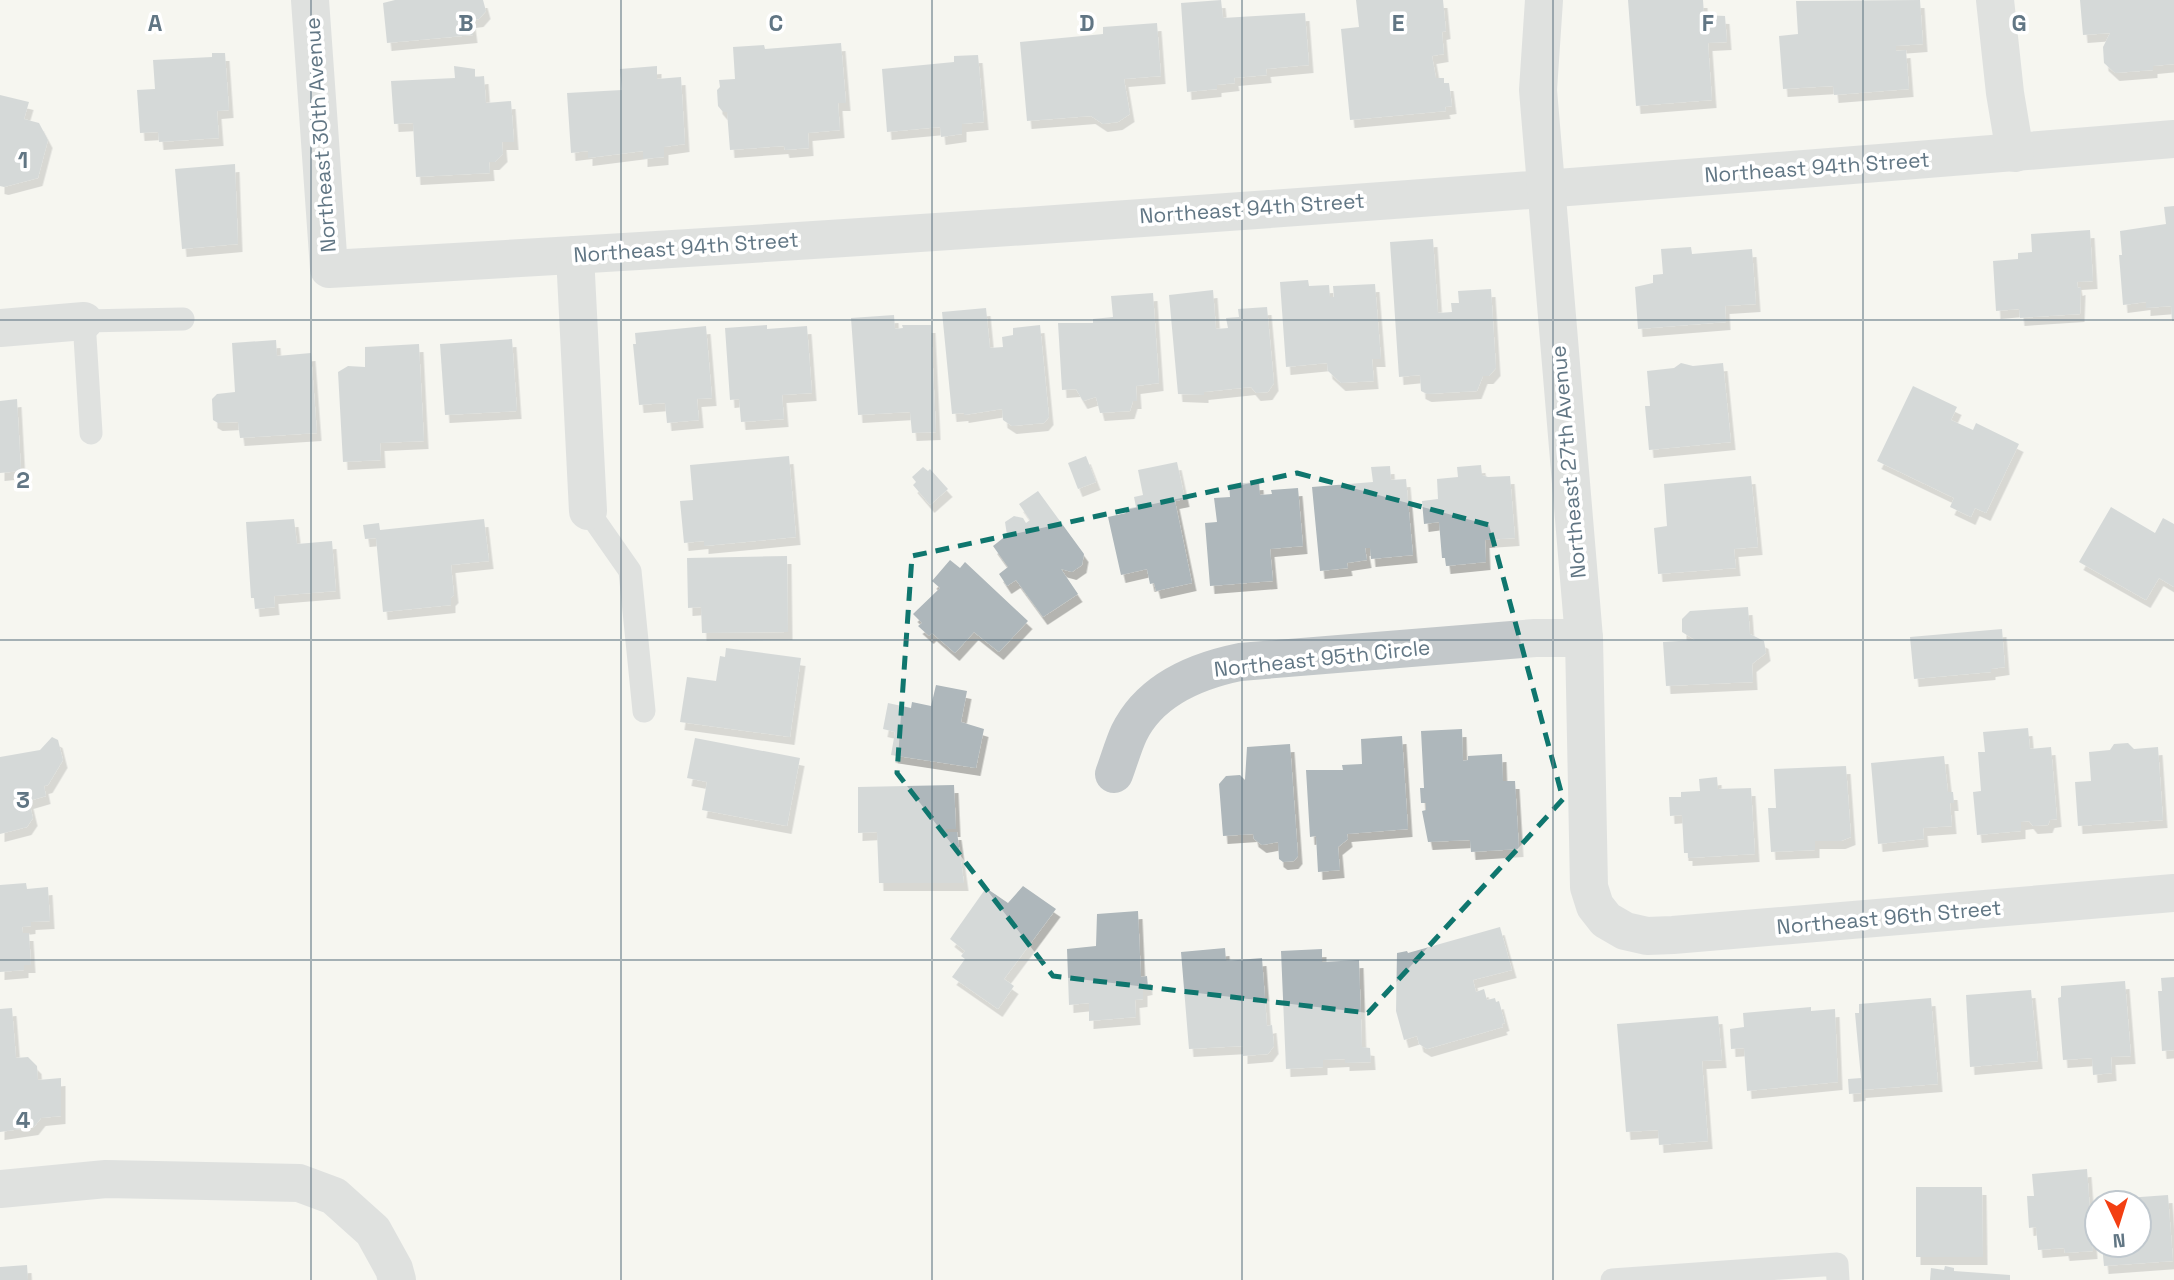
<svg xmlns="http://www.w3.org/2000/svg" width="2174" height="1280" font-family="'Space Grotesk',sans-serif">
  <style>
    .building { fill: #aeb7bb; filter: url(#shadow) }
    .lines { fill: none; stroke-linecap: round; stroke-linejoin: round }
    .service { stroke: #c3c8ca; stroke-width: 23 }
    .minor { stroke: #c3c8ca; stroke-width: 38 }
    .marked { fill: none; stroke: #0f766e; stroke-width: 5; stroke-dasharray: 14 9; stroke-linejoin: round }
    .grid { fill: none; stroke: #617684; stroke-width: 2; stroke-opacity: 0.55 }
    .labels { text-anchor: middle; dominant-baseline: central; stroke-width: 7; stroke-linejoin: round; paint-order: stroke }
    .street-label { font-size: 21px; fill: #617684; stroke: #fff }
    .grid-label { font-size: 23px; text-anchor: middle; font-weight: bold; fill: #617684; stroke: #fff; stroke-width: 7; stroke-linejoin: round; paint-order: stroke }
  </style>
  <defs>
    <filter id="shadow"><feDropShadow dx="4.5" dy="8" stdDeviation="0" flood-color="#0004"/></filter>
  </defs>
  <rect width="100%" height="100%" fill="#f5f5f0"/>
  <g class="building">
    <polygon points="395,0 483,0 486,11 479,19 471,20 473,35 387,43 383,3"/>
    <polygon points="1221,0 1223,18 1305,13 1309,65 1266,69 1267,75 1234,78 1235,83 1217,85 1217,89 1187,92 1181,3"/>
    <polygon points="1356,0 1443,0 1446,31 1442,32 1444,54 1432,56 1436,78 1444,78 1444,83 1449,83 1452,106 1445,107 1446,111 1350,120 1341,29 1359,27"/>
    <polygon points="1628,0 1703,0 1704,15 1725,16 1727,42 1708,43 1712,100 1636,106"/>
    <polygon points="1920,0 1923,44 1896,46 1896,51 1906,50 1909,89 1834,95 1833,86 1783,89 1779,36 1798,34 1796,1"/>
    <polygon points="2080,0 2174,0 2174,64 2153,66 2153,70 2115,73 2104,63 2103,47 2110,33 2083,35"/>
    <polygon points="1157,23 1161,76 1124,79 1130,114 1118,122 1103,124 1091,116 1027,121 1020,42 1103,34 1103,27"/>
    <polygon points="841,43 846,103 838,103 840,130 808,133 809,148 785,150 784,146 730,150 727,112 723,112 718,106 717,90 720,87 719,80 735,79 733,47 764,45 765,49"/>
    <polygon points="212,53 225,53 229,110 217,111 219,138 159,142 158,132 140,133 137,90 155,89 153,60 212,57"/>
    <polygon points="978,55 984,122 962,124 962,134 941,137 940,127 887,132 882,69 954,62 954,56"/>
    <polygon points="454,66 475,69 475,77 484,76 486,103 511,101 514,142 502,142 503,154 495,162 489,162 490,173 416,177 413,123 394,124 391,81 455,78"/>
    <polygon points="657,66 657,79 681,77 685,144 664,147 664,157 643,159 643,151 588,158 588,151 571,153 567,93 622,90 620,69"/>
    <polygon points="0,95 29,102 24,119 39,123 48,140 38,178 4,187 0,186"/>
    <polygon points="235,164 238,244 182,249 175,169"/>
    <polygon points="2174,206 2174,321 2172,321 2171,306 2146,308 2146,302 2123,305 2119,255 2122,255 2120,231 2166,224 2164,207"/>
    <polygon points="2090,230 2093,281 2077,282 2078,288 2081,287 2080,314 2020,318 2019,309 1996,311 1993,261 2018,259 2018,253 2032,252 2031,234"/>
    <polygon points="1433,239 1438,313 1452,312 1451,303 1459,303 1458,291 1491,289 1496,368 1489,376 1483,376 1477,391 1427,394 1421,391 1420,375 1399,377 1390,242"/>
    <polygon points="1691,247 1692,254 1752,249 1756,304 1725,306 1726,322 1638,329 1635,287 1653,283 1653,275 1663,274 1661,249"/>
    <polygon points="1308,280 1309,286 1329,285 1330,297 1334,297 1333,286 1375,284 1381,359 1372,359 1374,381 1341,383 1328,371 1327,363 1286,367 1280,282"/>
    <polygon points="1213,290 1216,329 1228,328 1226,318 1239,317 1238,309 1267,307 1274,383 1268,392 1256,393 1251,387 1204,392 1204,395 1178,394 1169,295"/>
    <polygon points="1153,293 1159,383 1136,386 1137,401 1133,401 1130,411 1100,413 1096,397 1083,401 1076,389 1062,390 1058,323 1093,323 1093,319 1113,317 1111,296"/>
    <polygon points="986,308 990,348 1003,347 1002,337 1013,335 1013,328 1040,325 1049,417 1044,423 1012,426 1003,420 1002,409 964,415 964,413 952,414 942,312"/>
    <polygon points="894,315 895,329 903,328 902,325 931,325 936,432 912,433 910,412 858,415 851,318"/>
    <polygon points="767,325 767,329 807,326 812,393 782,395 784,419 741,422 739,399 730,400 725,328"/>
    <polygon points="706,326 712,398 697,399 699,420 667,423 665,403 639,405 633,344 636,344 635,333"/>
    <polygon points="512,339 517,411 445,415 440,344"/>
    <polygon points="276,340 277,356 311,353 317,433 240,438 238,422 218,423 213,420 212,399 217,394 235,392 232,343"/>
    <polygon points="419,344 424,441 380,443 381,460 343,462 338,372 348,366 365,367 365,347"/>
    <polygon points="1681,363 1693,366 1723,363 1731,442 1649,450 1645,406 1650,406 1647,371 1674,368"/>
    <polygon points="1913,386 1957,407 1951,420 1973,430 1976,423 2019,444 1986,513 1975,508 1971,517 1950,507 1954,498 1877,461"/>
    <polygon points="17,399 21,471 0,473 0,401"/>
    <polygon points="789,456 796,537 704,546 704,541 684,543 680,501 693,500 690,465"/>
    <polygon points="1086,456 1096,482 1078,489 1068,463"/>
    <polygon points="1177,462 1185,499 1175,501 1192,583 1156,591 1154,583 1150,584 1147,569 1121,575 1108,517 1126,513 1125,509 1136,507 1134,497 1143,495 1138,470"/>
    <polygon points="1481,465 1482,475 1488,477 1510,476 1515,538 1485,540 1486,562 1446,566 1445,558 1442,558 1439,522 1424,524 1422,501 1438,499 1437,479 1458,477 1457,467"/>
    <polygon points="1390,466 1391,480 1406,479 1413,555 1371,559 1370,548 1365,548 1367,560 1347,563 1348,568 1320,571 1312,487 1373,482 1371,467"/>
    <polygon points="923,467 928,471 930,469 948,489 930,505 913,485 916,482 912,477"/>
    <polygon points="1751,476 1758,547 1734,549 1736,568 1658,574 1654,528 1667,526 1664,484"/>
    <polygon points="1259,482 1260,495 1272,494 1271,490 1298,488 1303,546 1270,549 1273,581 1210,586 1205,523 1217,522 1214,498 1230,497 1229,484"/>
    <polygon points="1038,491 1084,554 1082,565 1072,572 1061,569 1078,594 1043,617 1016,580 1007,586 999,574 1008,567 993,546 1007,535 1005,522 1014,516 1023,518 1026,523 1030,520 1019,504"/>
    <polygon points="2111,507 2155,533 2163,518 2174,524 2174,587 2159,578 2146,600 2079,562"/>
    <polygon points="294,519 297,544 332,541 336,591 274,596 275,607 255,609 254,598 251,598 246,522"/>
    <polygon points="484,519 489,561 451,565 454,595 451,598 451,605 383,612 376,538 365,539 363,525 379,523 380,530"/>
    <polygon points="787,556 788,632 702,633 701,607 688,608 687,558"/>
    <polygon points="950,560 960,568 965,562 1028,621 999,652 974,632 955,653 932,633 929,636 918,626 922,623 913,614 940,588 932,581"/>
    <polygon points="1748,607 1750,634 1764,641 1766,653 1752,664 1753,682 1666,686 1663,642 1695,640 1682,632 1682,619 1690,611"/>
    <polygon points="2002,629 2005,667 1991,669 1991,672 1914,679 1910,637"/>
    <polygon points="726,648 801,658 790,737 680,722 687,677 716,681 720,656 725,657"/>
    <polygon points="936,685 967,691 961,722 984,729 976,768 891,755 895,732 883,729 888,703 911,708 912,702 931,706"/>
    <polygon points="2028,728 2030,749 2051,747 2057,819 2050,820 2048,825 2033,826 2029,821 2021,822 2021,831 1977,835 1973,792 1981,791 1978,752 1985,752 1983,732"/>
    <polygon points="1462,729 1463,761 1468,760 1468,756 1502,754 1503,781 1515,781 1519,849 1471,852 1470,840 1428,842 1422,811 1426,810 1426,803 1421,803 1420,788 1424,788 1421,731"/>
    <polygon points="1402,736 1408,829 1347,834 1348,839 1338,847 1340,870 1318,872 1316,836 1310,837 1306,770 1343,770 1342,765 1362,764 1361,739"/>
    <polygon points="52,737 58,740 63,760 48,785 44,786 46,796 29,801 33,818 27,827 0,834 0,757 40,750"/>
    <polygon points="695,738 800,758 787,826 702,810 707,782 687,778"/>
    <polygon points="2128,743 2134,749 2158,747 2163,820 2078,826 2075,782 2091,781 2089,752 2110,750 2114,744"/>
    <polygon points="1290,744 1298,856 1294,861 1283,862 1279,859 1278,842 1262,845 1254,839 1253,834 1223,836 1219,784 1226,776 1240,775 1245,780 1247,747"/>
    <polygon points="1944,756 1948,792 1953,792 1954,803 1950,803 1952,826 1923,828 1924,839 1878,844 1871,763"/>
    <polygon points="1846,766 1851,837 1841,841 1815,841 1815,850 1771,852 1768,808 1776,808 1774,769"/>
    <polygon points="1717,777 1718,789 1751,788 1755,854 1688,858 1688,853 1684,853 1682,815 1670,816 1669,797 1681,797 1681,792 1700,791 1699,779"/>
    <polygon points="954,785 956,829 946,829 946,832 957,832 964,883 879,883 877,832 858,833 858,787"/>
    <polygon points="26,883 27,889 48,887 50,921 31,922 31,926 22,927 23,933 29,933 31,965 24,965 24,970 0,972 0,885"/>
    <polygon points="1023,886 1056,909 1004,979 1014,986 998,1009 952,977 965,959 961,956 965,951 950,939 986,888 1008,903"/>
    <polygon points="1138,911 1141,977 1147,976 1148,987 1143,988 1143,999 1135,1000 1136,1017 1089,1021 1089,1003 1069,1005 1067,949 1096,946 1097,914"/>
    <polygon points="1500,927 1512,970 1473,980 1476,992 1484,989 1487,1000 1495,998 1496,1002 1499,1001 1505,1023 1502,1024 1503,1027 1427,1049 1419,1044 1417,1036 1404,1040 1396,1011 1397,953 1407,951 1408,953"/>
    <polygon points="1225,948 1226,961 1262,958 1267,1026 1272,1025 1274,1046 1268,1054 1243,1056 1243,1046 1189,1049 1181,952"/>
    <polygon points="1322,949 1322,962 1359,960 1362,1047 1370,1048 1371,1062 1345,1063 1345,1059 1323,1060 1323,1067 1286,1069 1281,951"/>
    <polygon points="2174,977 2174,1050 2162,1051 2158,991 2162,991 2161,978"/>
    <polygon points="2125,981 2131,1056 2111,1057 2112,1073 2093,1075 2092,1058 2063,1060 2058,998 2061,997 2061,986"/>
    <polygon points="2031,990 2038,1061 1970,1067 1966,995"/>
    <polygon points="1931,998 1938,1084 1861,1090 1861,1093 1849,1094 1848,1079 1861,1078 1855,1013 1859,1013 1859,1004"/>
    <polygon points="1811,1007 1811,1011 1835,1009 1838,1082 1747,1091 1744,1048 1731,1049 1730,1029 1744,1027 1743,1013"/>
    <polygon points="12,1008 16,1058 28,1057 37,1066 38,1080 61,1078 61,1116 41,1118 34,1127 0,1132 0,1009"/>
    <polygon points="1718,1016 1722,1060 1702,1061 1708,1141 1659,1145 1658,1130 1626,1132 1617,1024"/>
    <polygon points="2087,1169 2093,1251 2065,1253 2064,1248 2038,1250 2036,1227 2029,1228 2027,1196 2034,1196 2032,1174"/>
    <polygon points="1916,1187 1982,1187 1983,1257 1916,1257"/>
    <polygon points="2168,1195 2173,1261 2104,1266 2102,1245 2139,1245 2139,1203 2099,1203 2099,1200"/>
    <polygon points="27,1265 28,1280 0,1280 0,1267"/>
    <polygon points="1945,1266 1954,1268 1954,1271 2010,1275 2010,1280 1930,1280 1931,1268 1944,1270"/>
  </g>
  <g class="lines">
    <g class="service">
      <polyline points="91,433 84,321 183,319"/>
      <polyline points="588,511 630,571 644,711"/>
      <polyline points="1612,1280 1837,1264 1838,1280"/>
    </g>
    <g class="minor">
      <path d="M310,0l19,269c616,-34 1231,-79 1845,-130"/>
      <polyline points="1544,0 1538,90 1584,638 1589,887 1595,906 1606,920 1625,931 1647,936 1673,935 2174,893"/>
      <polyline points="1995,0 2005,93 2015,153"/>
      <polyline points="575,255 588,511"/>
      <polyline points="0,328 84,321"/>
      <path d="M1114,774c5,-13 9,-28 15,-41 21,-43 67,-62 111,-71l295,-24h49"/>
      <polyline points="0,1189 106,1179 299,1183 334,1196 373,1231 394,1269 397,1280"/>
    </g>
  </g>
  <path d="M0 0H2174V1280H0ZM1297,473l192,52 74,274 -195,214 -315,-37 -156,-203 15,-217z" fill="#f5f5f0" fill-opacity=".55" fill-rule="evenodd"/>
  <path class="marked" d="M1297,473l192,52 74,274 -195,214 -315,-37 -156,-203 15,-217z"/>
  <path class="grid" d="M311,0v1280M621,0v1280M932,0v1280M1242,0v1280M1553,0v1280M1863,0v1280M0,320h2174M0,640h2174M0,960h2174"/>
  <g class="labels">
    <g class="street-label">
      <text transform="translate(320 135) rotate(-94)">Northeast 30th Avenue</text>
      <text transform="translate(1817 167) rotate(-4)">Northeast 94th Street</text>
      <text transform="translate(1252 208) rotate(-4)">Northeast 94th Street</text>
      <text transform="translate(686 247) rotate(-4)">Northeast 94th Street</text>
      <text transform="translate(1568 462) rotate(-95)">Northeast 27th Avenue</text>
      <text transform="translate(1322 658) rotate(-6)">Northeast 95th Circle</text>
      <text transform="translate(1889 917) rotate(-5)">Northeast 96th Street</text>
    </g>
  </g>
  <g class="grid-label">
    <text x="155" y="31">A</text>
    <text x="466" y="31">B</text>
    <text x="776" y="31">C</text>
    <text x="1087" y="31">D</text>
    <text x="1398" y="31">E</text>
    <text x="1708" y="31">F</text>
    <text x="2019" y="31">G</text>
    <text x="23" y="168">1</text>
    <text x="23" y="488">2</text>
    <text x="23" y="808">3</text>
    <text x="23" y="1128">4</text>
  </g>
  <g transform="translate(2118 1224) rotate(176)"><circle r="33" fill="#ffffff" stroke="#c0c8ce" stroke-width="2"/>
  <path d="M0-5L12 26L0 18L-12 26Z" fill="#f33f12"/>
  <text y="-10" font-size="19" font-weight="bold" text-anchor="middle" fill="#617684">N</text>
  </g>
</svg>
